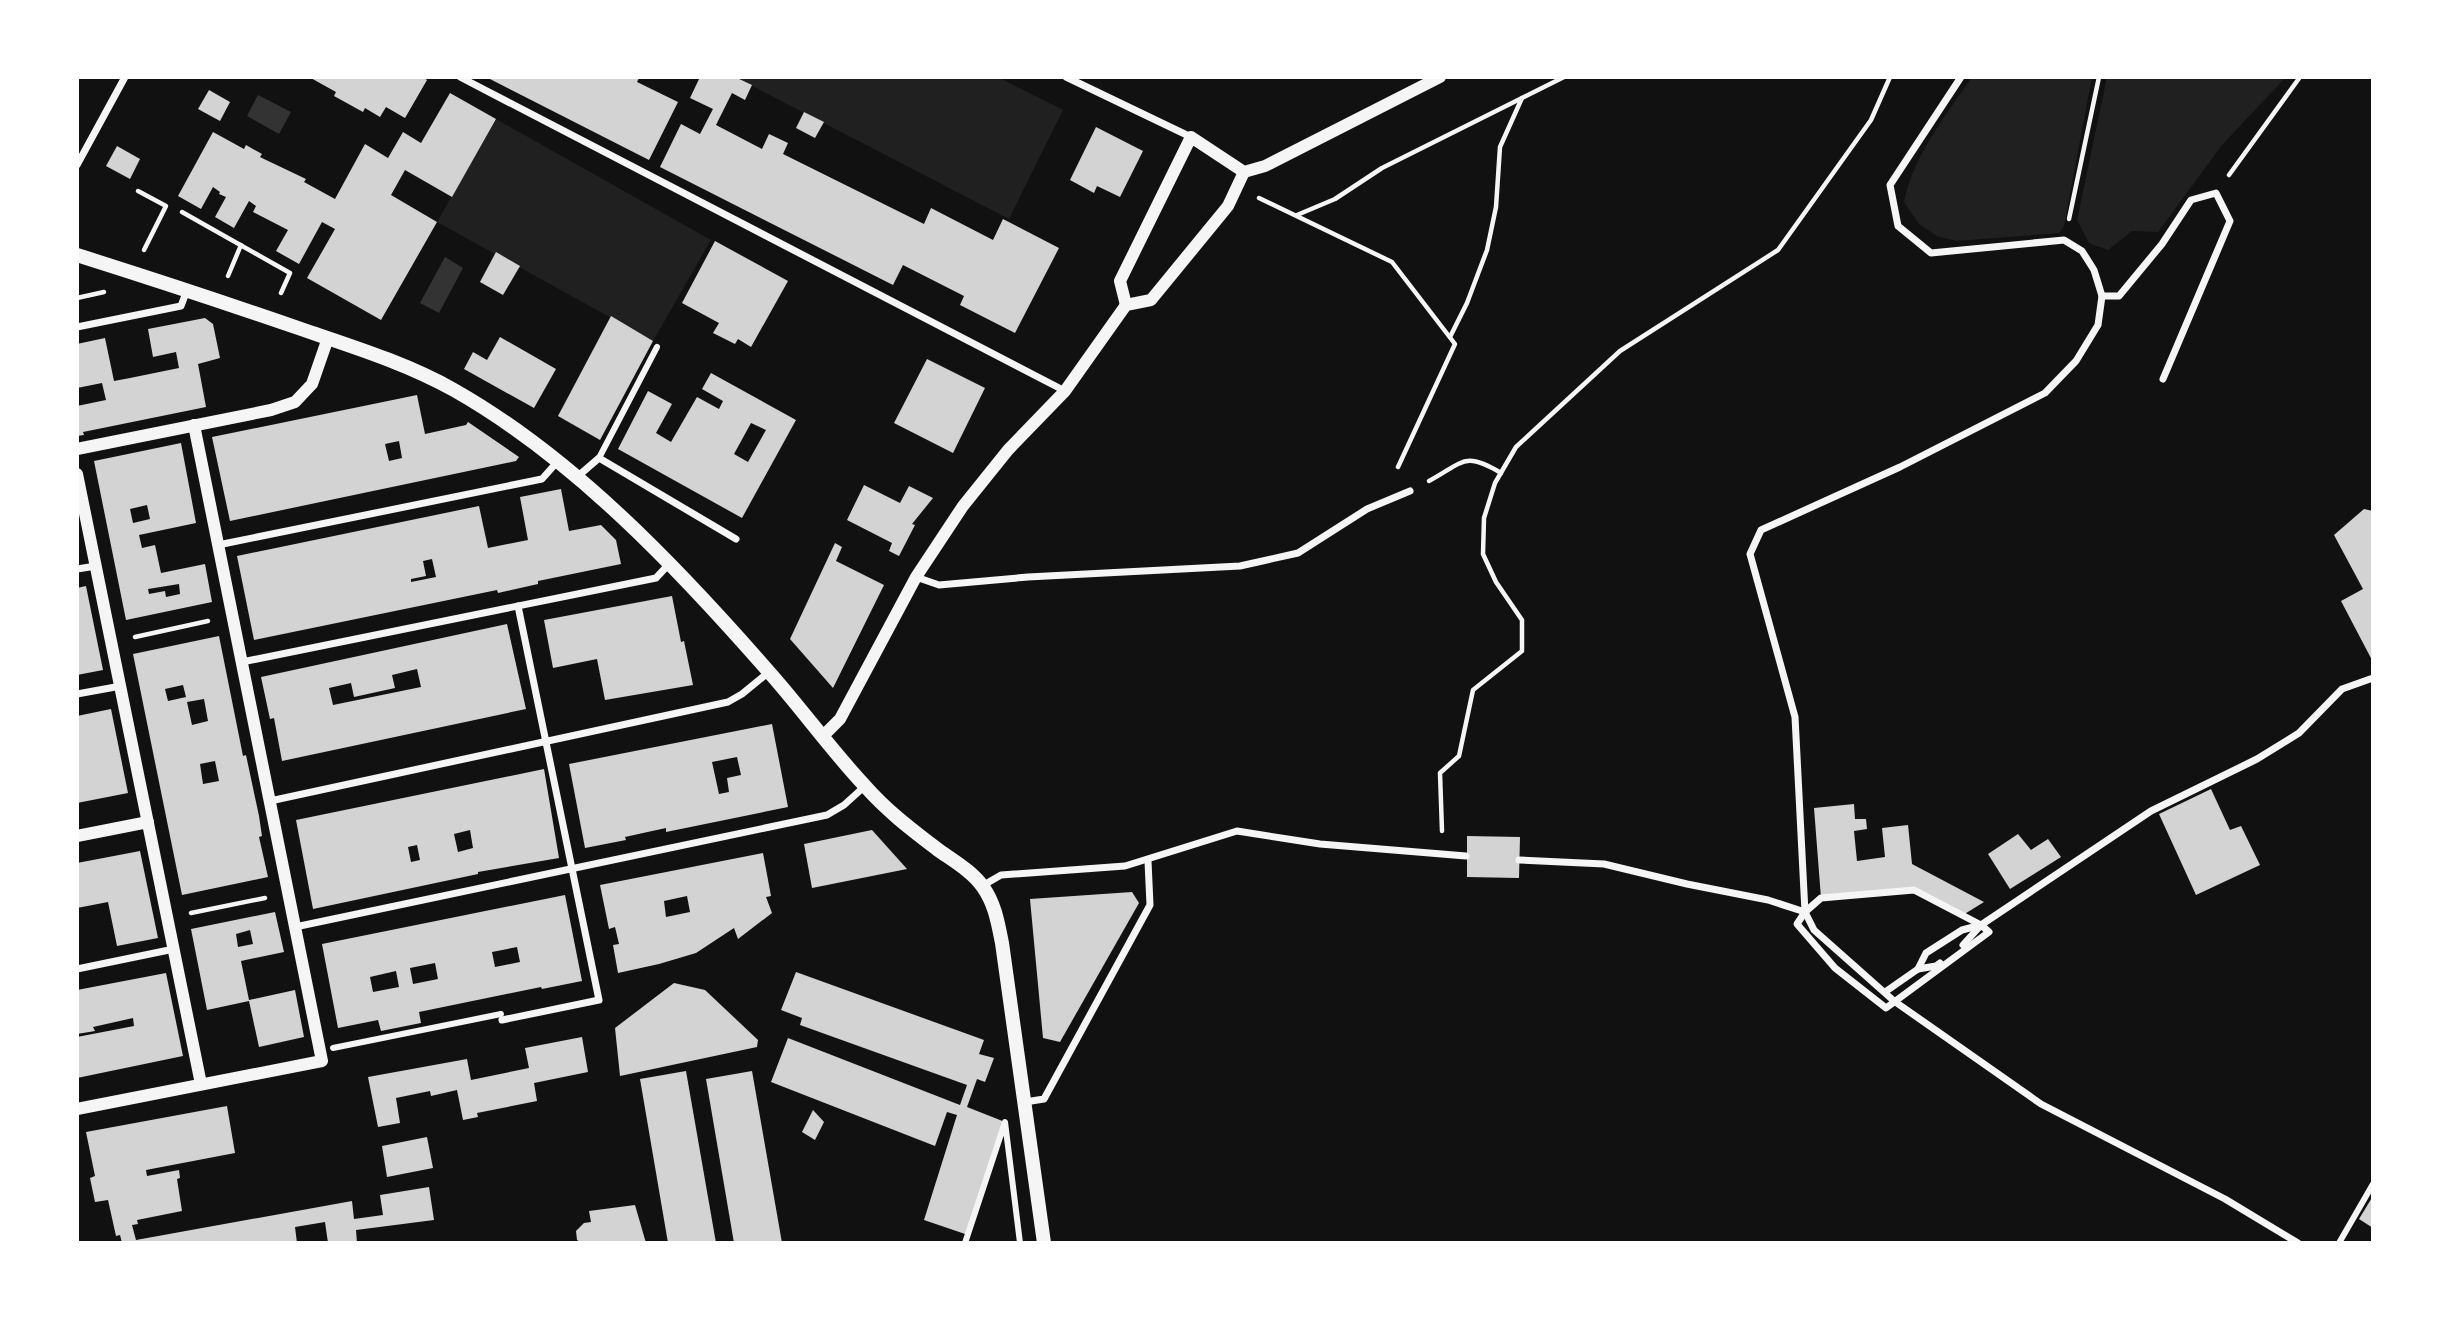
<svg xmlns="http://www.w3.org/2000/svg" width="2450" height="1320" font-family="'Fira Sans Condensed',sans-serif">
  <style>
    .green { fill: #202020 }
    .water { fill: #333 }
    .building { fill: #d3d3d3; fill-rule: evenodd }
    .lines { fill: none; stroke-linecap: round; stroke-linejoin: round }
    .path { stroke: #f5f5f5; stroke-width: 4.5 }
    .pedestrian { stroke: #f5f5f5; stroke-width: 6 }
    .minor { stroke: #f5f5f5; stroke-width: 7 }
    .tertiary { stroke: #f5f5f5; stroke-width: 12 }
    .secondary { stroke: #f5f5f5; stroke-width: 14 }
  </style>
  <rect width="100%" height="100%" fill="#111"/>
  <g class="green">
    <polygon points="735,77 997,77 1063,110 1009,219"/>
    <path d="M1972,77h120l-28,149 -5,7 -103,8 -19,-5 -18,-12 -15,-22c10,-48 41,-85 68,-125z"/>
    <polygon points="2107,77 2286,77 2222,145 2158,232 2132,231 2108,250 2089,243 2077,220"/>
    <polygon points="496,119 711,240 653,341 437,222"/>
  </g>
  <g class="water">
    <polygon points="258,95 291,112 279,134 247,116"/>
    <polygon points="445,257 463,268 439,313 420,303"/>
  </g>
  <g class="building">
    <polygon points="309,77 423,77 427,80 405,118 386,107 380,117 365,108 363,112 334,96 336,92"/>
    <polygon points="486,77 637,77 639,78 637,82 678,102 649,160"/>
    <polygon points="700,77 735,77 752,85 745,100 732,93 716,125 762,149 769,134 788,143 783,154 924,224 931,208 993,240 1003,219 1059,248 1015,333 960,305 964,296 903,265 893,285 660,167 681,124 700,134 713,109 690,98"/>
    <polygon points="209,90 230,102 220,121 198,109"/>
    <polygon points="450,93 496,119 452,197 405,170 391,195 437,222 381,320 307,278 335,229 322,222 299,264 276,251 288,230 253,212 256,206 249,201 234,228 215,217 226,197 219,194 220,192 213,187 201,209 178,196 213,132 244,149 246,145 262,154 260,157 264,159 306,179 304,182 335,199 365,144 388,158 403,132 421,143"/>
    <polygon points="804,112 824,122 815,138 796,128"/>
    <polygon points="1096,127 1143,151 1120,197 1097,186 1094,193 1070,180"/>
    <polygon points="117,146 140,159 130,179 106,166"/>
    <polygon points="715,241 788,281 751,347 738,339 735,344 713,333 719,323 682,303"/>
    <polygon points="496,252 520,266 503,295 480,282"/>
    <polygon points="611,316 653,341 600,440 558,416"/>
    <polygon points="205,318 213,324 220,358 198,364 206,407 83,432 84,435 77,436 77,406 106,400 102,383 77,388 77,344 105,338 114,381 130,378 179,368 176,352 153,357 148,329"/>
    <polygon points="500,337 556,369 534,408 464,369 473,352 487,360"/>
    <polygon points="927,359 985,388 953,453 894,423"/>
    <path d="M711,373l85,47 -54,98 -124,-69 30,-58 24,13 -16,29 15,9 26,-45 22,12 4,-8 -21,-12zM751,423l15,7 -18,32 -14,-8z"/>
    <path d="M417,395l8,39 41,-9 2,-3 51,35 -3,4 -286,60 -18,-84zM399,441l3,17 -13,3 -4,-17z"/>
    <path d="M181,443l15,80 -57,12 3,13 13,-3 6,28 44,-9 7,38 -86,18 -32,-159zM147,505l3,14 -17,4 -3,-14zM179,584l1,10 -14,3 -1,-6 -16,3 -1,-5z"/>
    <polygon points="864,485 900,503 909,486 933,498 912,524 915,525 899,556 889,551 892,543 847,520"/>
    <path d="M561,489l8,42 32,-6 15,15 5,24 -83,17v3l-40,9 -1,-3 -243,50 -17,-84 242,-50 9,42 40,-8 -8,-43zM432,559l4,18 -25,5v-3l15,-3 -3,-15z"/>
    <polygon points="2364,509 2373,511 2373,553 2371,555 2373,559 2373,662 2341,601 2363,589 2334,535"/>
    <polygon points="835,543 842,547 836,561 884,585 833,688 790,639"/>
    <polygon points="86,586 103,670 77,675 77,588"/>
    <polygon points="672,596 681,642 684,641 693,685 605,700 597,659 553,668 544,620"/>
    <path d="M507,624l19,85 -244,52 -8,-43 -4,1 -9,-42zM417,669l4,18 -88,18 -4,-17 22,-5 3,14 41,-9 -3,-13z"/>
    <path d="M219,636l24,120 3,-1 13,61 3,20 -3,1 9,40 -86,18 -49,-241zM183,685l3,12 -18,4 -3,-12zM204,699l4,22 -16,4 -5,-23zM215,761l4,20 -16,3 -3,-20z"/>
    <polygon points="111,709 128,793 77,803 77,716"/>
    <path d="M772,724l16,83 -122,25v-4l-23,5 -18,4 1,3 -41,8 -16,-84zM737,757l4,18 -14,3 2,14 -10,2 -7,-32z"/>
    <path d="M544,769l15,89 -81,14v2l-165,35 -17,-89zM470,830l3,18 -15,4 -4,-18zM417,845l3,15 -9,2 -3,-15z"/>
    <polygon points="2211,789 2230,830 2241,826 2260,865 2196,895 2159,814"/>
    <polygon points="1854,804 1855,819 1866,819 1867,829 1854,831 1857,861 1885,857 1882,828 1908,825 1912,864 1984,902 1963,915 1914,890 1821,898 1814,808"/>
    <polygon points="872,830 907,869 812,888 804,844"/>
    <polygon points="2018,834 2031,850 2048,839 2061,857 2010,889 1988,854"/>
    <polygon points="1467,836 1520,837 1519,878 1467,877"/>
    <polygon points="140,851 158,938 117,946 108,902 77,908 77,863"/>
    <path d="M763,853l8,43 -5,1 6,16 -34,26 -4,-11 -38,25 -37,11 -41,9 -5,-28 6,-1 -4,-17 -6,2 -9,-44zM687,896l3,16 -24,5 -2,-16z"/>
    <polygon points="1132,892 1139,903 1060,1042 1043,1038 1030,899"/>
    <path d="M565,895l17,86 -40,8 -1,-2 -122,25 2,11 -40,8 -3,-11 -40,8 -16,-84zM517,947l3,15 -25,5 -3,-15zM435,963l3,16 -25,5 -3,-16zM396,971l3,16 -26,5 -3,-15z"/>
    <path d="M275,912l9,40 -43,9 8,39 46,-10 9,47 -45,10 -10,-46 -42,9 -16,-81zM250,930l3,14 -15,3 -2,-13z"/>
    <polygon points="796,972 984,1040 979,1054 994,1058 985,1082 977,1079 967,1107 1005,1122 968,1235 924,1220 957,1115 947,1112 935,1146 771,1082 788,1038 960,1105 967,1085 800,1025 802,1018 781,1010"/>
    <polygon points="166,973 183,1056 77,1078 77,1037 134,1026 133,1018 93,1027 95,1031 77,1034 77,990"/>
    <polygon points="674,983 705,990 758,1040 757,1047 620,1076 615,1028"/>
    <polygon points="582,1037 588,1072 534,1083 537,1101 477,1113 478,1117 463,1120 457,1090 431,1096 430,1091 396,1098 400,1123 378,1127 368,1077 467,1059 471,1080 529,1068 525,1048"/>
    <polygon points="686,1071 716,1243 668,1243 640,1079"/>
    <polygon points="752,1071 782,1243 734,1243 706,1079"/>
    <polygon points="227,1106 235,1153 146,1170 147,1176 179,1170 180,1178 177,1179 182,1211 137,1220 138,1224 132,1225 136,1240 352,1201 354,1219 383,1215 380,1195 429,1187 434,1220 356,1230 357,1243 328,1243 325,1222 295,1227 297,1243 122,1243 120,1235 116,1236 108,1200 95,1202 90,1178 95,1176 86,1132"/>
    <polygon points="813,1110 824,1122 815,1140 802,1132"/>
    <polygon points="427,1137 433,1168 387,1177 382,1146"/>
    <polygon points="2373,1196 2373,1228 2359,1219"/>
    <polygon points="635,1205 646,1243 582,1243 577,1240 576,1231 584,1223 591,1222 589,1211"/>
  </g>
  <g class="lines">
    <g class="path">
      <polyline points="2229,175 2300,77"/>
      <polyline points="138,191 166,206 144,250"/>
      <polyline points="1259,198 1392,262 1455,344 1398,467"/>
      <polyline points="182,212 290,273 281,293"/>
      <polyline points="1297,215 1335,199 1382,168 1564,77"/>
      <polyline points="2069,219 2099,77"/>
      <polyline points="228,276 241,245"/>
      <polyline points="77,298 104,292"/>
      <polyline points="1450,337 1467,303 1487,250 1496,207 1500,147 1522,98"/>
      <path d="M1429,481c35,-19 35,-30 72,-8"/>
      <polyline points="135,637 208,621"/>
      <polyline points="1442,831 1440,773 1459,756 1473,690 1522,651 1522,620 1496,582 1483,554 1484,518 1495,483 1516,447 1620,351 1778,250 1871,120 1890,77"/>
      <polyline points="191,913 265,898"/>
    </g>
    <g class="pedestrian">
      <polyline points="599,458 657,347"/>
      <polyline points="333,1048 501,1014"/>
      <polyline points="965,1243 1005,1122 1020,1243"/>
      <polyline points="2339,1243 2373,1184"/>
    </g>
    <g class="minor">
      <polyline points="460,77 1065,391"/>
      <polyline points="1066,77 1191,137"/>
      <polyline points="1961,77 1890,185 1898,226 1931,253 2064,240 2082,251 2094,270 2102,296 2098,325 2076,361 2045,393 1900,467 1761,530 1750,554 1795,717 1805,912 1814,930 1894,1001 2041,1104 2225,1199 2298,1243"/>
      <polyline points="77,165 125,77"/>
      <polyline points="2102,296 2119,296 2162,244 2191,200 2216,193 2230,221 2163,379"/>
      <polyline points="77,327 181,306 187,290"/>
      <polyline points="577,477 599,458 736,539"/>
      <polyline points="218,545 542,479 558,461"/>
      <polyline points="77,569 96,566"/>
      <polyline points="916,577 939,585 1028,577 1240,566 1298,553 1367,509 1410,491"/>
      <polyline points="242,662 656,578 669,564"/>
      <polyline points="77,694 121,686"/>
      <polyline points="270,801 728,702 742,694 769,672"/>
      <polyline points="1519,860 1604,864 1687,884 1768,900 1805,912"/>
      <polyline points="982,886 1001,875 1125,866 1237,831 1320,844 1466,856"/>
      <polygon points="1914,890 1981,925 1989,932 1886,1008 1835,968 1797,924 1805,912 1821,898"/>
      <polyline points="295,927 827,815 844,805 865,786"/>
      <polyline points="1963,945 1981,925"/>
      <polyline points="77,969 174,949"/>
      <polyline points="1918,969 1926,953 1962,930 1981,925 2151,811 2257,759 2299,733 2342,689 2373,678"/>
      <polyline points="1885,992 1918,969 1936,966 1940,963"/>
      <polyline points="502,1020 599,1000 518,606"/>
      <polyline points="1025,1102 1044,1099 1150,905 1148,861"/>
    </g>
    <g class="tertiary">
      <polyline points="1126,305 1120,281 1191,137 1244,172 1265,166 1440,77"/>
      <polyline points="77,449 271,410 295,402 312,384 328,338"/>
      <polyline points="77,474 201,1084"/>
      <polyline points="822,737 840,719 916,577 963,506 1008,450 1065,391 1126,305 1151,300 1228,206 1244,172"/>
      <polyline points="77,836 148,822"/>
      <polyline points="77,1109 322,1061 194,425"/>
    </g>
    <path class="secondary" d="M77,255c76,24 152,49 227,75 50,17 104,34 150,60 120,68 225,179 315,282 33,37 62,78 96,114 22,25 46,43 72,63 15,11 35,22 46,38 12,17 15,36 19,56l42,300"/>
  </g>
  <rect width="2450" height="1320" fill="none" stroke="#ffffff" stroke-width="158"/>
</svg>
